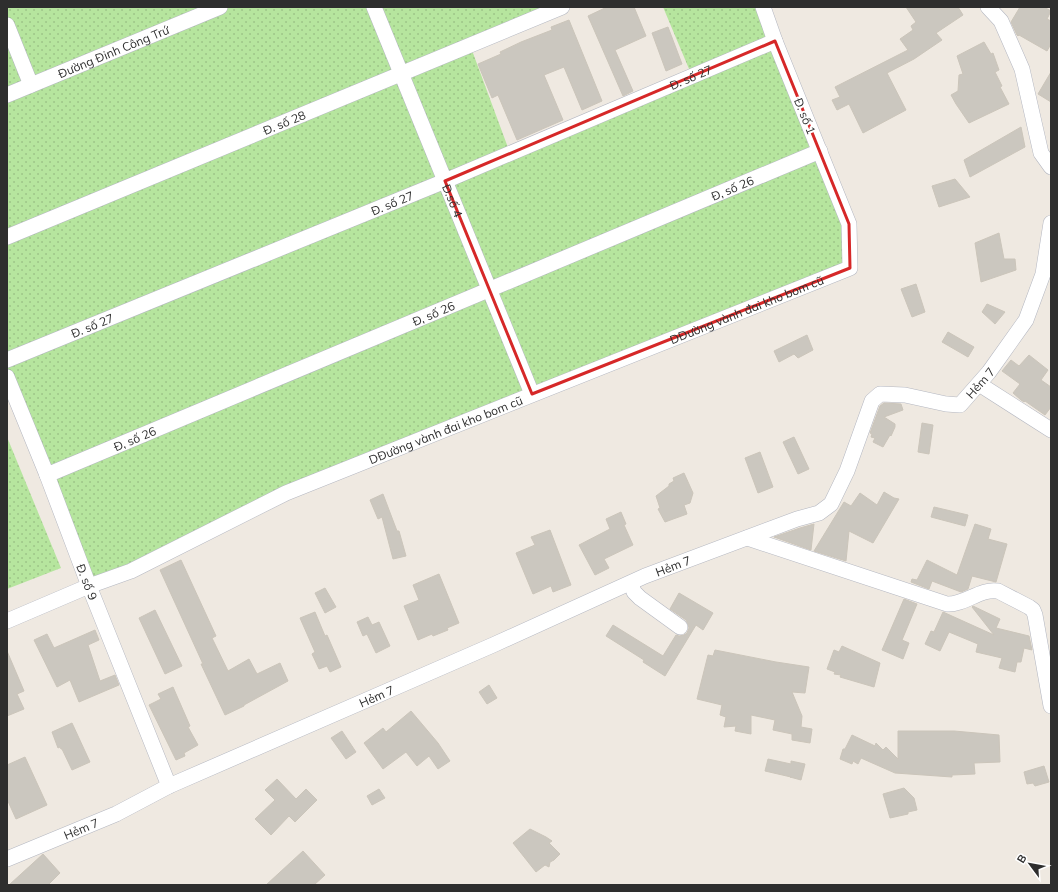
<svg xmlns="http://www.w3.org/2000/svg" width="1058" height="892" font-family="Mulish,sans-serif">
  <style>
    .grass { fill: url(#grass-dots) }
    .building { fill: #cbc7bf; stroke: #cbc5ba }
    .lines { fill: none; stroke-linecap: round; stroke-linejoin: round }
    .minor-casing { stroke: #b4b7c1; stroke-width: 16 }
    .minor { stroke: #fff; stroke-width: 15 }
    .marked { fill: none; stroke: #d62828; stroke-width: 3; stroke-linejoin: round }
    .labels { text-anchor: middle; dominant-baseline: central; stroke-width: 4; stroke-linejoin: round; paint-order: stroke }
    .street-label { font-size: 12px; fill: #2e2e2e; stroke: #fff }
  </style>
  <defs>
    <pattern id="grass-dots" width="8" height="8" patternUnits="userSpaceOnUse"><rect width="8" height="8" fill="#b6e59e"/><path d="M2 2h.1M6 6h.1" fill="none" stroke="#9dc588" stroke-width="1.8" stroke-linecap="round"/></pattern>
  </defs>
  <rect width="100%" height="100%" fill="#efe9e1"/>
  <g class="grass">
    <polygon points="7,7 562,7 470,45 510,153 692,76 663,7 763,7 849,224 850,268 532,394 89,586 7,377"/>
    <polygon points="7,437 61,568 7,589"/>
  </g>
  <g class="building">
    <polygon points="607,7 634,7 646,36 615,50 633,91 623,96 588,16"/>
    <polygon points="906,7 958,7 963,15 936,33 942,40 914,59 887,73 906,110 863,133 849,104 837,110 832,100 840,97 835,87 908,50 900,39 913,30 911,26 916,22"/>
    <polygon points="1020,7 1044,7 1051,11 1047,19 1051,21 1051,44 1047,51 1019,35 1018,36 1017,35 1011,22"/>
    <polygon points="569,20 602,101 582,110 564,67 544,75 563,120 517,140 498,95 492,98 478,64 501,54 500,52 521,42 552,30 551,27"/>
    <polygon points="668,27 682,64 666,71 652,33"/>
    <polygon points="984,42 991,54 993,53 999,70 995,72 1002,86 1000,87 1009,104 969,123 956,104 951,95 958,91 959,75 963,74 957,56"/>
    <polygon points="1051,72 1051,102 1038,94"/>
    <polygon points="1021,127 1025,147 970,177 964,160"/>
    <polygon points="955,179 970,197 939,207 932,186"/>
    <polygon points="999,233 1004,259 1015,259 1016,270 981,282 975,243"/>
    <polygon points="916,284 925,312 912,317 901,289"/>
    <polygon points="987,304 1005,312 995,324 982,312"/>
    <polygon points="948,332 974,347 968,357 942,342"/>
    <polygon points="807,335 813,350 798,358 794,354 779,362 774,351"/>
    <polygon points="1029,355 1048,370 1041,380 1051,387 1051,407 1045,415 1025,401 1024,402 1021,400 1013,393 1020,384 1002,371 1011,360 1019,366"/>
    <polygon points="884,403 901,404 903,410 884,417 895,424 895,427 891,436 890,435 883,447 873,442 875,438 871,437 872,434 870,433 880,406"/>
    <polygon points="922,423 933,425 929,454 918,452"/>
    <polygon points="794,437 809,469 798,474 783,442"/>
    <polygon points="760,452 773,487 758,493 745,458"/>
    <polygon points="684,473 693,493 690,503 684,505 687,514 665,522 658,509 660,508 656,496 669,486 669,484 674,481 673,478"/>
    <polygon points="884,492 894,498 899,499 873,543 849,531 846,561 814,551 844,502 851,506 860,493 877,505"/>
    <polygon points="383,494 397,531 399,531 406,556 393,559 382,517 378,519 370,500"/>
    <polygon points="934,507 968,515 965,526 931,517"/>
    <polygon points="621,512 626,524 624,525 633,545 604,559 609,568 595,575 579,545 610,529 606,519"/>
    <polygon points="814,524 811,550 774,537 800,528"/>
    <polygon points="975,524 991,529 988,539 1007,544 996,582 972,576 968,589 961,592 932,581 929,589 911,582 912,579 917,580 927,560 957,575"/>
    <polygon points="550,530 571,585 553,592 551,586 533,594 516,553 535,545 531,537"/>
    <polygon points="181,560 216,636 212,638 228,671 249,659 257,674 280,663 288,681 244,705 244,706 225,715 201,664 203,664 160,570"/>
    <polygon points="439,574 459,623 447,628 448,630 433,636 432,634 418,640 404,606 419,600 413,585"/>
    <polygon points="325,588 336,607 325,613 315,593"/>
    <polygon points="679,593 713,613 703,630 696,625 665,676 643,662 644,660 606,636 613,625 663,656 676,635 679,636 684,635 687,633 689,628 688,624 686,620 670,609"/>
    <polygon points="904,599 917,604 902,640 909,643 903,659 882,650"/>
    <polygon points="973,606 1000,619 996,628 1029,636 1032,650 1024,648 1021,662 1017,662 1015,672 999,668 1002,658 976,652 978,644 949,632 940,651 925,644 931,631 934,632 943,612 994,635 972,607"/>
    <polygon points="155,610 182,666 165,674 139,618"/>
    <polygon points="315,612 325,636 327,635 341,667 330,672 327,666 319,669 312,654 315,652 300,618"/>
    <polygon points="368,617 372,625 379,622 390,646 376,653 367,634 363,636 357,622"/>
    <polygon points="95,630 99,640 88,645 100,681 115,675 119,685 79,702 70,680 57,687 34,640 47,634 54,648"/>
    <polygon points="842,646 880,663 874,687 840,677 841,675 834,674 835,672 827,669 834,650 839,652"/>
    <polygon points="715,650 776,662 809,667 805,693 792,692 802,716 801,727 812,729 810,743 792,740 792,734 773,730 775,720 751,715 751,734 735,731 736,726 724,727 726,717 720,715 722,705 697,699 708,655 713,656"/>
    <polygon points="7,651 24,691 17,694 24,709 7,716"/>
    <polygon points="489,685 497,698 487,704 479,692"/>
    <polygon points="173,687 190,726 188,727 198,745 184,753 185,756 176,760 149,705 161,699 158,694"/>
    <polygon points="411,711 438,743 450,761 438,769 429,756 417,766 406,752 383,769 364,743 383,728 386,732"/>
    <polygon points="72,723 90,762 72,770 62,749 61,749 60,747 58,748 52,732"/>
    <polygon points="342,731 356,752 346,759 331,738"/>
    <polygon points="898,731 954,731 999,735 1000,762 974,763 975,774 952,775 952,777 895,773 861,758 858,764 853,761 852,764 840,759 843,749 845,749 852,735 875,746 876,743 883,750 886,747 898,759"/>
    <polygon points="25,757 47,805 16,819 7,799 7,765"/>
    <polygon points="768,759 791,764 791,761 805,764 801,780 790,777 791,777 765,771"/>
    <polygon points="1044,766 1049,782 1035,786 1033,783 1027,784 1024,772"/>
    <polygon points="277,779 296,799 306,789 317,800 295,822 289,816 271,835 255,819 275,800 265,790"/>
    <polygon points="904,788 914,798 917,810 908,812 908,814 890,818 883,794"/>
    <polygon points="379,789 385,798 372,805 367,796"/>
    <polygon points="530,829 546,837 552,841 549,843 560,854 554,860 550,862 549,867 545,865 536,872 513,843"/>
    <polygon points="303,851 325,875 314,885 266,885"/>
    <polygon points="43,854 60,873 48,885 9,885"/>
  </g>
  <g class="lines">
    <defs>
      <g id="minor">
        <path id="s1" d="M374,7l158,387"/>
        <polyline points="988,7 1001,21 1022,69 1041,153 1051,167"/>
        <polyline points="7,25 31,85"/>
        <path id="s2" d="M7,95l213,-88"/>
        <path id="s3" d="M7,237l555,-230"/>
        <path id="s4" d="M7,360l438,-179 330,-140"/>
        <path id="s5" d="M7,377l40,98 42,111 80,200"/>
        <polyline points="979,384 1051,430"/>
        <path id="s6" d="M47,475l773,-324"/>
        <path d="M747,538l200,66c18,1 33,-16 51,-13l31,16 4,3 2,5 16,91"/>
        <polyline points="631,583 634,592 640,598 680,627"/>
        <path id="s7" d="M7,621l82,-35 42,-15 155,-78 564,-225 -1,-44 -74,-183 -12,-34"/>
        <path id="s8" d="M7,859l109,-45 53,-28 324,-141 152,-69 152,-57 22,-6 12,-9 16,-33 25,-70 8,-7 25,1 41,9 14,1 29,-33 37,-52 17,-46 8,-51"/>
      </g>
    </defs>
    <use href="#minor" class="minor-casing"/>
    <use href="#minor" class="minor"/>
  </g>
  <path class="marked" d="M775,41l74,183 1,44 -318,126 -87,-213z"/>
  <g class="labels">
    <g class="street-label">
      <text stroke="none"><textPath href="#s2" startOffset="115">Đường Đinh Công Trứ</textPath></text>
      <text stroke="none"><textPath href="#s4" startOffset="740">Đ. số 27</textPath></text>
      <text transform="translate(805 116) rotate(68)">Đ. số 1</text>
      <text stroke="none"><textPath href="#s3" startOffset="300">Đ. số 28</textPath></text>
      <text stroke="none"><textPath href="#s6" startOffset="743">Đ, số 26</textPath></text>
      <text stroke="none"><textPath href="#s1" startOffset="209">Đ.số 4</textPath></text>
      <text stroke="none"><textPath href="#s4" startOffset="416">Đ. số 27</textPath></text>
      <text stroke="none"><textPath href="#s7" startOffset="803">DĐường vành đai kho bom cũ</textPath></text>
      <text stroke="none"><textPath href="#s6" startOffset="419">Đ, số 26</textPath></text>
      <text stroke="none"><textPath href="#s4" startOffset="92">Đ. số 27</textPath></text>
      <text stroke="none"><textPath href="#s8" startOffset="1131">Hẻm 7</textPath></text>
      <text stroke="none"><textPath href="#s7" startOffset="479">DĐường vành đai kho bom cũ</textPath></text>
      <text stroke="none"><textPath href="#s6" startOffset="95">Đ, số 26</textPath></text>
      <text stroke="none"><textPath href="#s8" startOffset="728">Hẻm 7</textPath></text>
      <text stroke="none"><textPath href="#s5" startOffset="220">Đ. số 9</textPath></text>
      <text stroke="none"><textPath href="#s8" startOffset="404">Hẻm 7</textPath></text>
      <text stroke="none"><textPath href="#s8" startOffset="80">Hẻm 7</textPath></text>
    </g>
  </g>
  <rect width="1058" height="892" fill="none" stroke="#2e2e2e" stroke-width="16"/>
  <g transform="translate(1030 864) rotate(302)" stroke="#ffffff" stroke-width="3" paint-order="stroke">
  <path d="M0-3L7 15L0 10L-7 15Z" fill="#2e2e2e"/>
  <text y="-6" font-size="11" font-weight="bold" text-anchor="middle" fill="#2e2e2e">B</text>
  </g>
</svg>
